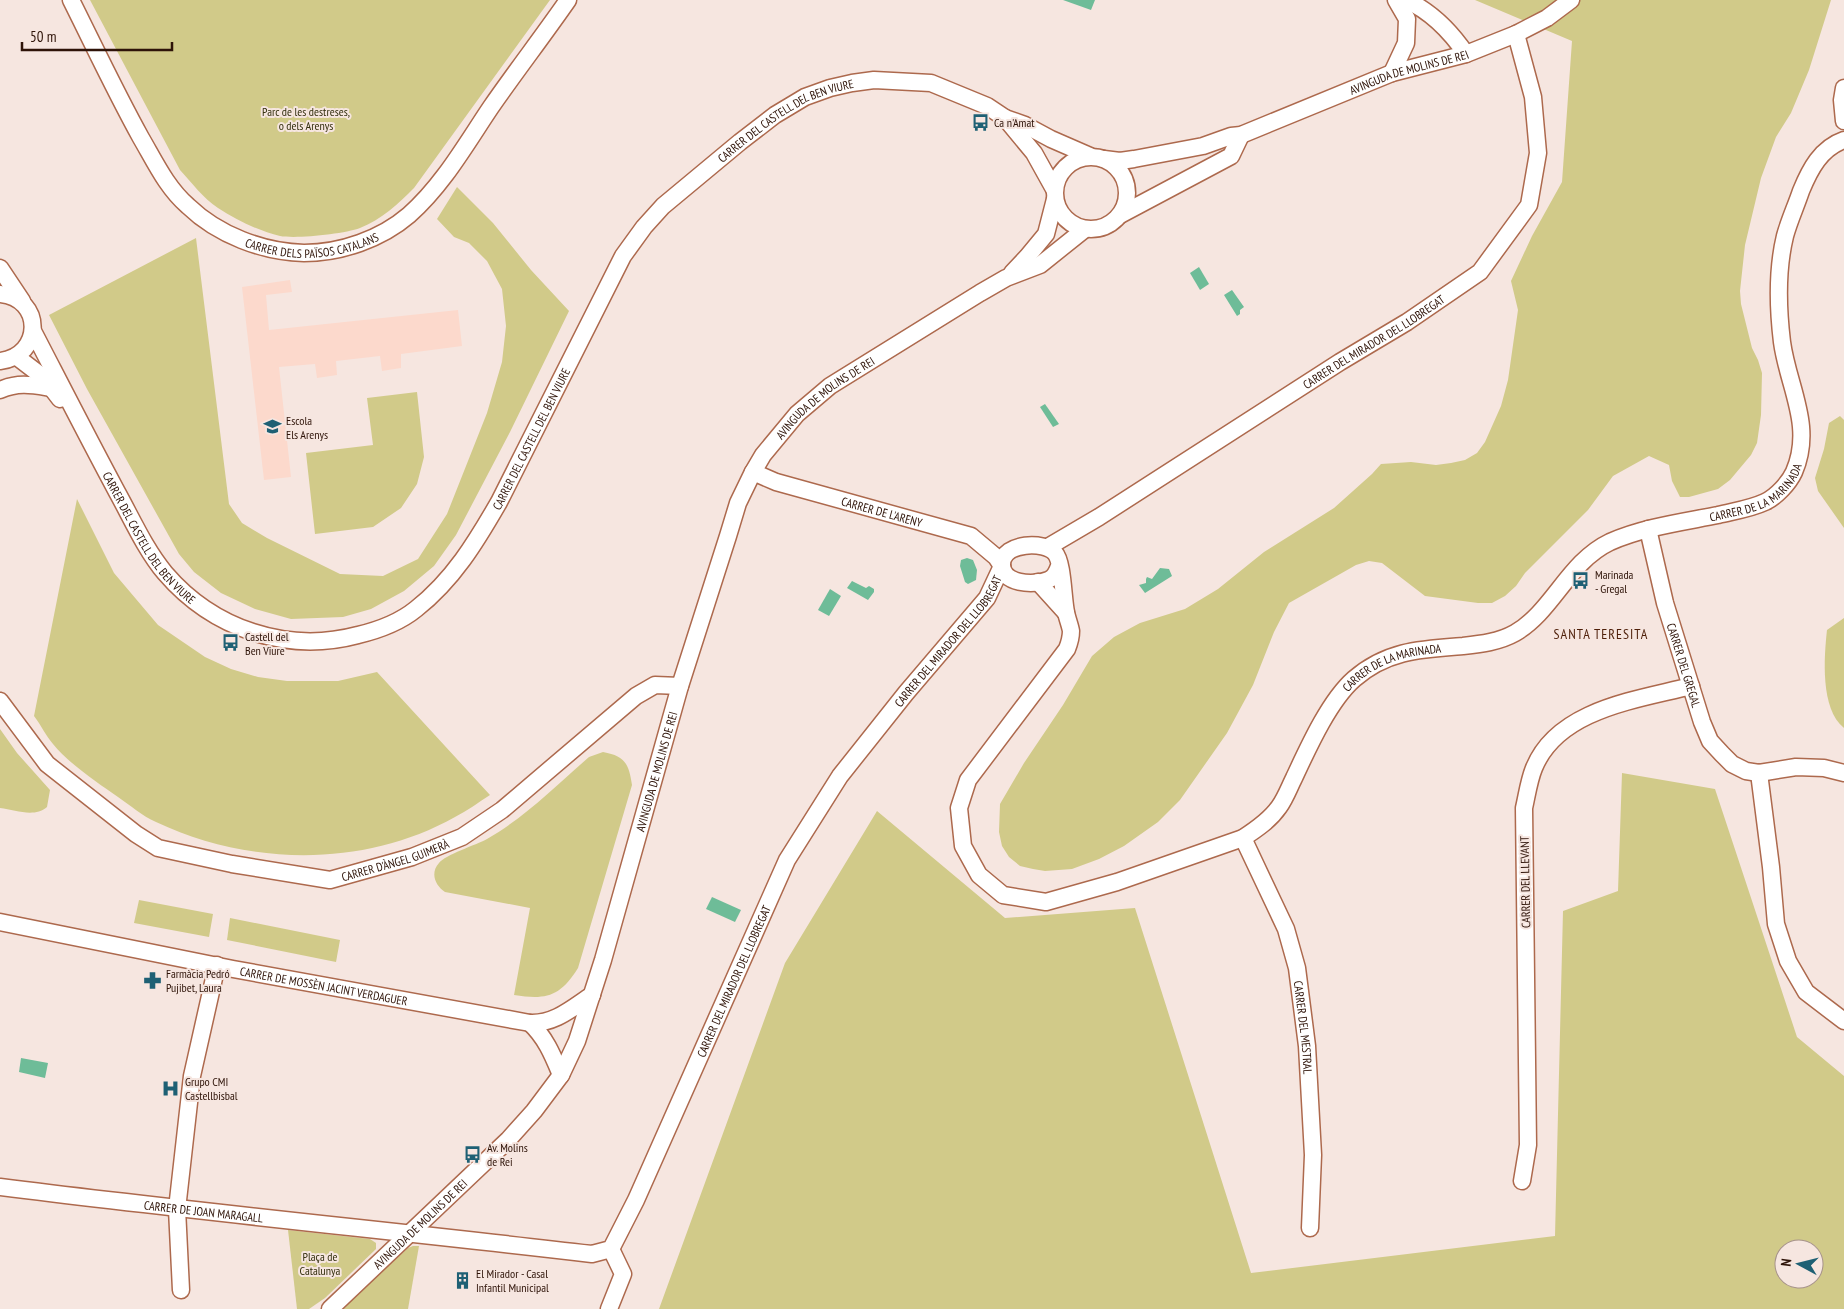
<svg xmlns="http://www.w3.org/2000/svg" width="1844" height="1309" font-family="'PT Sans Narrow',sans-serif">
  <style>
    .built { fill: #fcd9cc }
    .green { fill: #d1ca89; fill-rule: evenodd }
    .water { fill: #6ebc98 }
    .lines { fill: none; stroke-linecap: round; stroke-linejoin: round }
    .street-casing { stroke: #ad694d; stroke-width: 19 }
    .street { stroke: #fff; stroke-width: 16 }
    .labels { text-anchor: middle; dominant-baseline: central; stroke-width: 4; stroke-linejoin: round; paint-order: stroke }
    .street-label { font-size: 12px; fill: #2e1308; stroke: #f6e6e0 }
    .park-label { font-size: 12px; fill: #322e0d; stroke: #f6e6e0 }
    .poi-label { font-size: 12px; fill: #2e1308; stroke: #f6e6e0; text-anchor: start }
    .neighbourhood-label { font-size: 14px; letter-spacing: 1px; fill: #4e1f09; stroke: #f6e6e0 }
  </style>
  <rect width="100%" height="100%" fill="#f6e6e0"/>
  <polygon class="built" points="290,280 292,292 266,295 269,330 458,310 462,346 401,354 401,368 382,371 380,356 336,361 337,375 317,378 315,364 279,367 291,477 264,480 242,287"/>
  <g class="green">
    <path d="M90,0h460l-136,188c-15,15 -33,32 -54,40 -16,6 -64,11 -80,8 -21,-5 -44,-16 -62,-28 -15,-10 -26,-25 -38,-38z"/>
    <polygon points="1475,0 1831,0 1809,70 1791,113 1776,137 1761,178 1745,245 1740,291 1741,304 1752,348 1758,360 1762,373 1761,415 1757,443 1751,455 1730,480 1718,489 1689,497 1680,497 1672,481 1669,465 1649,456 1613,476 1588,510 1525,573 1516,586 1505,596 1492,603 1478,603 1425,596 1382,563 1369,561 1356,565 1289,603 1274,632 1253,685 1227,733 1180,800 1158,822 1124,846 1099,859 1072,869 1045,871 1033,869 1020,866 1009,857 1002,846 999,832 1000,804 1024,763 1063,705 1092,656 1114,637 1140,623 1185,609 1218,589 1264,552 1334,508 1372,474 1381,464 1411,462 1436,465 1451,463 1465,460 1477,453 1485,442 1501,406 1508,380 1518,310 1511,281 1532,236 1562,182 1572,41"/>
    <polygon points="457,187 493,223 531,270 569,311 510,432 456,535 434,566 404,591 371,609 343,617 291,619 255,609 221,593 194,572 179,554 87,389 49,315 196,238 229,504 242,523 267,538 340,574 383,576 418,559 447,514 487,413 502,362 506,326 502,289 487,261 469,243 454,237 437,219"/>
    <polygon points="417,392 424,457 417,484 401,508 373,527 315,534 306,453 373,445 367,398"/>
    <polygon points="1840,416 1844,420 1844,528 1818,491 1815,478 1824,449 1829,423"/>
    <path d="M77,499l37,74 44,52 47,32 26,12 27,8 29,4h51l39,-9 113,123c-11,7 -23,16 -35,22 -91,51 -206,49 -299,5 -14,-6 -26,-17 -38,-25 -20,-14 -50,-34 -65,-53 -7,-8 -12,-19 -19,-28z"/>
    <path d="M1844,618v110c-24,-19 -20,-71 -17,-98z"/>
    <path d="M0,729l17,24 33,37 -3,17c-13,11 -31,3 -47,1z"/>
    <path d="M603,752c22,4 26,12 29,33l-54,183c-18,29 -32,32 -64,27l16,-87 -85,-16c-10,-7 -15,-19 -6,-29 6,-8 37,-18 48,-24 37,-21 70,-54 102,-82z"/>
    <path d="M1622,773l93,16 82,248 47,39v233h-1185l126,-346 92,-152 128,107 130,-10 116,365 304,-37 8,-325 55,-20zM1784,1249h30v30h-30z"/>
    <polygon points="139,900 213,914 209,937 134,923"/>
    <polygon points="230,918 340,940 336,962 227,940"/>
    <polygon points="288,1230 370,1239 376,1243 376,1249 325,1298 309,1309 297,1309"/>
    <polygon points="413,1246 419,1246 408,1309 341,1309 408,1248"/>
  </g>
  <g class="water">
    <polygon points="1063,0 1095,0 1091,10"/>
    <polygon points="1199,267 1209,284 1200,290 1190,273"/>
    <polygon points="1232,290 1244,307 1240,310 1240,314 1237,316 1224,295"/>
    <polygon points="1045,404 1059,424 1053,427 1040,407"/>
    <polygon points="967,558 973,560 977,570 976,580 968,584 965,582 960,566 961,560"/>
    <polygon points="1160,568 1169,569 1172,576 1145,593 1139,585 1146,583 1146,579 1147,577 1152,579"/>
    <polygon points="852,581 866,588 869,586 874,589 874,592 868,600 847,588"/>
    <polygon points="830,589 841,596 829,616 818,610"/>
    <polygon points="712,897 741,910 735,922 706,909"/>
    <polygon points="21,1058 48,1063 45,1078 19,1072"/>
  </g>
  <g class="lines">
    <defs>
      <g id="street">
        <path id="s1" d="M71,0c23,46 45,93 70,138 14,24 26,50 47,68 30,29 75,46 116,47 37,0 77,-14 105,-38 34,-30 57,-71 82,-108 25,-36 52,-71 77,-107"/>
        <path d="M1406,0c24,11 45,32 60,54"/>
        <polyline points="1392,73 1406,43 1407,19 1396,0"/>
        <polyline points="1844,88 1842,100 1844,121"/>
        <polyline points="1005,118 1034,153 1054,189"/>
        <circle cx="1091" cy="193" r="36"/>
        <path id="s2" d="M1104,159l16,2 14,-2 69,-13 28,-10 10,-1 151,-62 74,-19 50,-20 31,-16 24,-18"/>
        <polyline points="1120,215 1231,156 1241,135"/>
        <polyline points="0,268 22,301"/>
        <polyline points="1012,273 1027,257 1046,234 1055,199"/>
        <path d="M0,294c44,4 43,62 0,67"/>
        <path id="s3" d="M33,331c28,54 55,107 84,161 15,27 28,57 48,81 48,56 122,81 193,62 21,-5 42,-13 58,-26 37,-29 60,-67 83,-107l124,-246 21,-29 19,-21 77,-64 35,-27 30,-18 25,-9 22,-5 22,-3 57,3 56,23 18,12 20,7 26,14 39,17"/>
        <polyline points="17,357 43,377 60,399"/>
        <path d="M0,390c19,-8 32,-5 52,-2"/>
        <path id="s4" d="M753,472l23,10 195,54 25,21 6,9"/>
        <path id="s5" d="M1648,529l17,74 37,119 8,19 12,13 10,10 14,7 13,2 37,-6 28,1 20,5"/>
        <path id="s6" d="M1048,547l51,-30 241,-155 67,-40 73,-50 49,-67 9,-52 -5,-56 -17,-63"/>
        <path id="s7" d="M1059,566c-2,6 -5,12 -11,14 -14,6 -47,4 -46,-16 1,-22 43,-23 53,-11 8,9 8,45 11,59 1,6 4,13 5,19 0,5 -2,13 -4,18l-99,131 -9,28 4,38 16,29 24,20 43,7 71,-20 126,-44c14,-9 27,-18 36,-31 6,-8 10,-19 15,-29 14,-30 35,-77 60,-99 33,-29 68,-30 109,-33 18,-2 36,-4 52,-13 38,-22 53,-71 95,-91 34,-15 73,-20 108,-27 16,-4 32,-6 47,-13 11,-5 24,-19 29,-30 20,-46 -6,-85 -12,-130 -4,-33 -5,-73 3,-106 4,-15 11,-30 16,-45 9,-22 20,-43 43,-51"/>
        <polyline points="1038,582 1066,613"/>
        <path id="s8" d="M0,701l47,63 89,70 22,14 74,16 98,16 82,-23 50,-20 40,-27 134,-114 19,-11 25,1"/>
        <polyline points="1759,773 1771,867 1776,924 1788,961 1806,992 1844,1021"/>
        <path id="s9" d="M1243,838l43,91 11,39 10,78 6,109 -3,73"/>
        <path id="s10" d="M0,922l233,47 297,54c25,1 42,-15 62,-28"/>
        <path d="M530,1023c16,15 23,33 31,52"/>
        <path d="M1522,1181l6,-36 -4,-337c3,-13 5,-28 10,-40 24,-59 103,-68 157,-82"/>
        <path id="s11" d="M0,1187c197,25 395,44 592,67l19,-5 25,-49 151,-340 53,-84 66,-83 81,-95 15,-32"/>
        <polyline points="181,1290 177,1209 192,1076 217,965"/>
        <path id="s12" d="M330,1309l178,-169 26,-29 27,-36 16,-34 26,-81 77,-274 48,-150 10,-33 15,-31 10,-17 34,-41 33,-28 150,-93 26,-15 34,-13 45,-36"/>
        <polyline points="609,1309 623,1274 611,1249"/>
      </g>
    </defs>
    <use href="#street" class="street-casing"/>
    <use href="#street" class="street"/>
  </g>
  <defs>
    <symbol id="bus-bare" viewBox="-9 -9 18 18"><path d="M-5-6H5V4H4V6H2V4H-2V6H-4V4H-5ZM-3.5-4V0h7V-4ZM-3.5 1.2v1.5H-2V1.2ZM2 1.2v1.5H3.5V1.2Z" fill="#1e6074" stroke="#f6e6e0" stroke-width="2.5" paint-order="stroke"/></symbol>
    <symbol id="school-bare" viewBox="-9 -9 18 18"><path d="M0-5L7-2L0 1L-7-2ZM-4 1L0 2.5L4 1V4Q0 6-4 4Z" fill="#1e6074" stroke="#f6e6e0" stroke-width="2.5" paint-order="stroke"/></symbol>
    <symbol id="pharmacy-bare" viewBox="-9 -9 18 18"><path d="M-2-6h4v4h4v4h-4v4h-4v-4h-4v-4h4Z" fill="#1e6074" stroke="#f6e6e0" stroke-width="2.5" paint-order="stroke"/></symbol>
    <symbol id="hospital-bare" viewBox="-9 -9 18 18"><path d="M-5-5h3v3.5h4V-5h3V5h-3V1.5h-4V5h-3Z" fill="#1e6074" stroke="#f6e6e0" stroke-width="2.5" paint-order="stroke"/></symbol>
    <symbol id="building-bare" viewBox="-9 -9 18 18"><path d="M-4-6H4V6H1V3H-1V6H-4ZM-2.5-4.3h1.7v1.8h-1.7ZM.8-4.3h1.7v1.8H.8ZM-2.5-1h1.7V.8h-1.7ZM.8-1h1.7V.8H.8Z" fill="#1e6074" stroke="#f6e6e0" stroke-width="2.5" paint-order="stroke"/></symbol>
  </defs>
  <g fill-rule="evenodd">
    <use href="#bus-bare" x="968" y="110" width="25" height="25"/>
    <use href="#school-bare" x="260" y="414" width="25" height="25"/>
    <use href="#bus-bare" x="1568" y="568" width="25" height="25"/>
    <use href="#bus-bare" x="218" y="630" width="25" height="25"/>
    <use href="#pharmacy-bare" x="140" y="968" width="25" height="25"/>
    <use href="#hospital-bare" x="158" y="1076" width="25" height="25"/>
    <use href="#bus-bare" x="460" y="1142" width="25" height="25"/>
    <use href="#building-bare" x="450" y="1268" width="25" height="25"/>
  </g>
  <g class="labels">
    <g class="street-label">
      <text stroke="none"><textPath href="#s2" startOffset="320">AVINGUDA DE MOLINS DE REI</textPath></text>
      <text stroke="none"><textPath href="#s3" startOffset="1181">CARRER DEL CASTELL DEL BEN VIURE</textPath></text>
      <text stroke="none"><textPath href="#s1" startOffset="374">CARRER DELS PAÏSOS CATALANS</textPath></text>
      <text stroke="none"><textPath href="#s6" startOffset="385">CARRER DEL MIRADOR DEL LLOBREGAT</textPath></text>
      <text stroke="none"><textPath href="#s12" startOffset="1068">AVINGUDA DE MOLINS DE REI</textPath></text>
      <text stroke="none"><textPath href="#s3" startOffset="761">CARRER DEL CASTELL DEL BEN VIURE</textPath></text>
      <text stroke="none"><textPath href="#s7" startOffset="1441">CARRER DE LA MARINADA</textPath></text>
      <text stroke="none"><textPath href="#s4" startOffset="135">CARRER DE L'ARENY</textPath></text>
      <text stroke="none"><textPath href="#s3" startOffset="238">CARRER DEL CASTELL DEL BEN VIURE</textPath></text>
      <text stroke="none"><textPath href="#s11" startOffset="1315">CARRER DEL MIRADOR DEL LLOBREGAT</textPath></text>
      <text stroke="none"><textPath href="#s5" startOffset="141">CARRER DEL GREGAL</textPath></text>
      <text stroke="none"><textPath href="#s7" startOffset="1021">CARRER DE LA MARINADA</textPath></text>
      <text stroke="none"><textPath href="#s12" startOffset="648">AVINGUDA DE MOLINS DE REI</textPath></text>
      <text stroke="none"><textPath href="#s8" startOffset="461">CARRER D'ÀNGEL GUIMERÀ</textPath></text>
      <text transform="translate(1525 882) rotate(-91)">CARRER DEL LLEVANT</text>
      <text stroke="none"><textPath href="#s11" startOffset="910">CARRER DEL MIRADOR DEL LLOBREGAT</textPath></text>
      <text stroke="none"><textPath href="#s10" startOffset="330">CARRER DE MOSSÈN JACINT VERDAGUER</textPath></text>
      <text stroke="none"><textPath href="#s9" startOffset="201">CARRER DEL MESTRAL</textPath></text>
      <text stroke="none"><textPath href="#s11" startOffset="205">CARRER DE JOAN MARAGALL</textPath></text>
      <text stroke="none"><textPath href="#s12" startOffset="124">AVINGUDA DE MOLINS DE REI</textPath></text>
    </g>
    <g class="park-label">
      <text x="306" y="111">Parc de les destreses,<tspan x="306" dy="14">o dels Arenys</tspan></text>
      <text x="320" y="1256">Plaça de<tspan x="320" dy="14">Catalunya</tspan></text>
    </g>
    <g class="poi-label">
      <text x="994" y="122">Ca n'Amat</text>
      <text x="286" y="420">Escola<tspan x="286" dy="14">Els Arenys</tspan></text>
      <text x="1595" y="574">Marinada<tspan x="1595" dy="14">- Gregal</tspan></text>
      <text x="245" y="636">Castell del<tspan x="245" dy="14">Ben Viure</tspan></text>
      <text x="166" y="973">Farmàcia Pedró<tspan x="166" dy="14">Pujibet, Laura</tspan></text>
      <text x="185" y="1081">Grupo CMI<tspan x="185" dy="14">Castellbisbal</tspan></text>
      <text x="487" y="1147">Av. Molins<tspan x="487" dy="14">de Rei</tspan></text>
      <text x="476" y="1273">El Mirador - Casal<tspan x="476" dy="14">Infantil Municipal</tspan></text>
    </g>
    <g class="neighbourhood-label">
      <text x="1601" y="634">SANTA TERESITA</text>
    </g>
  </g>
  <g transform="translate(1799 1264) rotate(277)"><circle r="24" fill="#f6e6e0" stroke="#a6928a"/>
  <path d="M0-4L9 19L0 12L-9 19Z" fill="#1e6074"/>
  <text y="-8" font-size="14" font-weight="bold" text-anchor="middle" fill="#2e1308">N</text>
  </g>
  <path d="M22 42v8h150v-8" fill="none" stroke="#2e1308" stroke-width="2.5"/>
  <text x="30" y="42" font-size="15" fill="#2e1308" stroke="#f6e6e0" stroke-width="4" paint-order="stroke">50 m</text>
</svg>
